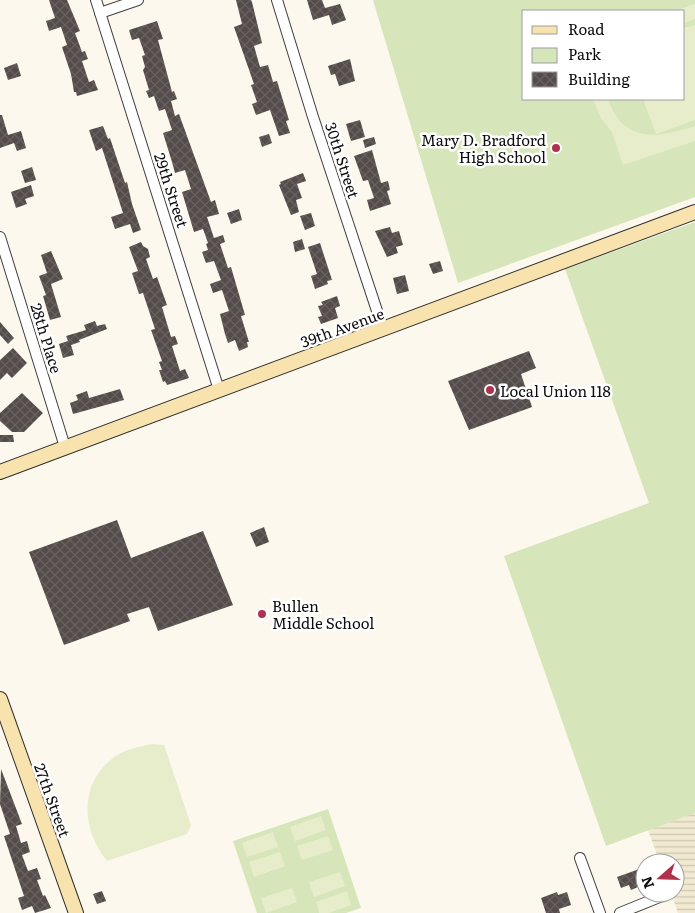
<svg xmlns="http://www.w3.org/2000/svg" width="695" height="913" font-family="Literata,serif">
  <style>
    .farmland { fill: url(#farmland-rules) }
    .park { fill: #d7e5ba; fill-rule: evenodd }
    .pitch { fill: #e7edcb }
    .building { fill: url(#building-cross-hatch) }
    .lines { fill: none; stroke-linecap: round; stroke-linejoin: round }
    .street-casing { stroke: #3f3f3f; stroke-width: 12 }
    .secondary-casing { stroke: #2e2e2e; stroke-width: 16 }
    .street { stroke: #fff; stroke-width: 10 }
    .secondary { stroke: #f8e3ae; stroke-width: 14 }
    .poi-dot { fill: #b0314d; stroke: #fff; stroke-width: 2 }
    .labels { text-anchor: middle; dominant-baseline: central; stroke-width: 5; stroke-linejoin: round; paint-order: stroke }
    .poi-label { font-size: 15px; fill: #0c0c0c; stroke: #fff; text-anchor: start }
    .street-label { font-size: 15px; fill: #0c0c0c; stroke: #fff }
  </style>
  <defs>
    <pattern id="farmland-rules" width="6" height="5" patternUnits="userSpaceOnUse" patternTransform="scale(1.25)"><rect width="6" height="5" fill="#f1e9d0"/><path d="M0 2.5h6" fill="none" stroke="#cdc7b1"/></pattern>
    <pattern id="building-cross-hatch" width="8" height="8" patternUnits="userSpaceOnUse" patternTransform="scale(1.25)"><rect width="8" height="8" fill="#544c4a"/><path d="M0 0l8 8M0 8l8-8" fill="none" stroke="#686160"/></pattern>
  </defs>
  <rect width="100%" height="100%" fill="#fdf8ed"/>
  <polygon class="farmland" points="695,813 695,913 678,913 671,893 675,893 675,863 660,863 648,830"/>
  <g class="park">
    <path d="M373,0h322v197l-237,86zM524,11h160v88h-160z"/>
    <polygon points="695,222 695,813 606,846 504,556 649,503 565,269"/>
    <polygon points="328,809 361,908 346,913 257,913 233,841"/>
  </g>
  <g class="pitch">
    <polygon points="695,4 695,19 684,23 684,11 675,11"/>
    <polygon points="695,25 695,120 656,134 643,99 684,99 684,28"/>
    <path d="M593,99h15c15,45 51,39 87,27v15l-72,24 -11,-33 -11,-14z"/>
    <path d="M152,744l12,1 27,80 -4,9 -80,27c-25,-31 -29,-76 6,-103 11,-9 26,-11 39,-14z"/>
    <polygon points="321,816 326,830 295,841 290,827"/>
    <polygon points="273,832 278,847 247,857 242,843"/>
    <polygon points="328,836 333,850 302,860 297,846"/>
    <polygon points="280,852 285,866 254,877 249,862"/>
    <polygon points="340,872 345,886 314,897 309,882"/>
    <polygon points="292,888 297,902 266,913 261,898"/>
    <polygon points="347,891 351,905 329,913 319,913 316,902"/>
  </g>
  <g class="building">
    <polygon points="49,0 67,0 80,31 75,33 82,52 85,51 88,59 82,61 89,82 94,80 98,90 77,96 76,92 74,92 71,74 62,47 67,45 61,27 49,31 46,21 55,18"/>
    <polygon points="236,0 251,0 252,2 262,43 254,46 260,67 268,65 273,82 277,81 289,120 286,121 290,133 279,136 270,110 256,115 252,104 257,102 251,85 254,84 234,27 242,24"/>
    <polygon points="307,0 322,0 325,8 340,4 346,20 332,25 329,15 313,20"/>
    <polygon points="157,21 163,39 158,40 172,92 174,91 177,99 171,101 175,116 179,114 211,202 215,200 219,214 207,217 214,238 223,235 225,242 220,244 228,268 231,267 245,315 241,316 249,342 247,342 248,347 239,351 235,340 228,343 225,334 220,314 229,311 222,290 213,293 210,284 221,280 214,261 206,263 202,252 208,250 206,244 208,243 203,229 194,232 182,192 191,189 185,170 175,173 172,162 163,133 172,130 165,109 159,111 154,96 149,98 146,91 149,90 143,70 145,67 142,56 145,55 139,38 132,40 129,30"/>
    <polygon points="350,59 355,81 339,86 335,74 331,75 328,66"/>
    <polygon points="17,63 21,76 8,80 4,68"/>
    <polygon points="0,115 2,115 8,135 21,131 26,148 17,151 14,143 0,148"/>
    <polygon points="360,120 365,137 351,141 346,124"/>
    <polygon points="103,126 108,139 110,138 125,183 127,182 132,204 141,230 133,233 130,224 115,229 111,217 123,213 102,148 96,151 89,130"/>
    <polygon points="269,134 272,143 262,147 259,137"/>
    <polygon points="374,137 376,144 365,148 363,140"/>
    <polygon points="372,150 381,183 388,181 390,190 387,191 391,204 370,211 367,200 374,198 368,180 363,181 354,156"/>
    <polygon points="32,167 36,180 25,183 21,171"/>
    <polygon points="303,173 306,181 297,184 302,198 296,200 299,212 291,215 279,185 281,184 280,182"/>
    <polygon points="31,185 34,196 25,199 27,204 16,208 11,192"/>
    <polygon points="239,209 242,220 231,224 227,213"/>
    <polygon points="311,213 315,226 305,230 300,216"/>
    <polygon points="390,227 392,233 399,231 403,245 396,247 398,253 387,257 375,231"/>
    <polygon points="302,239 305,249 295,252 293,242"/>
    <polygon points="141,242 143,246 148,249 150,257 146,259 153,279 157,277 167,305 162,307 171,337 175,336 178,344 172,346 180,371 185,369 189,378 167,385 165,381 163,382 159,370 162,370 159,362 162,361 151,330 155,329 143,293 139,294 132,273 138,271 129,247"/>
    <polygon points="320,243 332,280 327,281 328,284 315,289 311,276 317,274 308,247"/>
    <polygon points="51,251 63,279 51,284 61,317 50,320 43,296 46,295 39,276 47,273 41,255"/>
    <polygon points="440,261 443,271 433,274 429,264"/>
    <polygon points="405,275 409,291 397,294 393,278"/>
    <polygon points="337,296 340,306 335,308 338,318 321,324 318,317 322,316 318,306 323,305 321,302"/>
    <polygon points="95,321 97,326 105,324 107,329 79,340 80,342 71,345 74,355 63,358 59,344 68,341 66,336 86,330 84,325"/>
    <polygon points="0,322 14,338 8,344 0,335"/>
    <polygon points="13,348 27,363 12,378 7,373 0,380 0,360"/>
    <polygon points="529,351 536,368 521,374 532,407 469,430 448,381"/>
    <polygon points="120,389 124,400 73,414 70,403 78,400 76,395 87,391 89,398"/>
    <polygon points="22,393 43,413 24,432 12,432 0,421 0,413"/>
    <polygon points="0,435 13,435 14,442 0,442"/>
    <polygon points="117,520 131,558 203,531 233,605 158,631 149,607 127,614 130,621 64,645 29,552"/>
    <polygon points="264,527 269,542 256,547 250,533"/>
    <polygon points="1,769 22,824 16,826 21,843 27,841 30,852 22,855 28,871 37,868 41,879 37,880 43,896 45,895 51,908 35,913 32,906 22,910 18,898 24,896 4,836 10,834 0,804"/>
    <polygon points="645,867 645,884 631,890 629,885 621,888 617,877"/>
    <polygon points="102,891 106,901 97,904 93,894"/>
    <polygon points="557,892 558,895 567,892 571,905 559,909 560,913 546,913 541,898"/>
  </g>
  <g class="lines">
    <defs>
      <g id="street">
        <polyline points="96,0 219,390"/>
        <polyline points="277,0 313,117 383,329"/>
        <polyline points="100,13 138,0"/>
        <polyline points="0,237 65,447"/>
        <polyline points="580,858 600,913"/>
        <polyline points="620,913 662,896"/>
      </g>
      <g id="secondary">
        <polyline points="0,472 695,212"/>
        <polyline points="0,699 76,913"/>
      </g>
    </defs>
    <use href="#street" class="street-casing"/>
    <use href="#secondary" class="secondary-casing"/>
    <use href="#street" class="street"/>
    <use href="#secondary" class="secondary"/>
  </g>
  <g class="poi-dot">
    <circle cx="556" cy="148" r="5"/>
    <circle cx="490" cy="390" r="5"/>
    <circle cx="262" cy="614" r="5"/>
  </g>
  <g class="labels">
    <g class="poi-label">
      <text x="546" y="139" text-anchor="end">Mary D. Bradford<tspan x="546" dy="17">High School</tspan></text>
      <text x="500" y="390">Local Union 118</text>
      <text x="272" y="605">Bullen<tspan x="272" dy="17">Middle School</tspan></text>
    </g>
    <g class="street-label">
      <text transform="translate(343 160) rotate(72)">30th Street</text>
      <text transform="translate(172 190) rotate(72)">29th Street</text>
      <text transform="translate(342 327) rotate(-20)">39th Avenue</text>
      <text transform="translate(47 338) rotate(73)">28th Place</text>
      <text transform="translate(53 800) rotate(70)">27th Street</text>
    </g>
  </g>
  <rect x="522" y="10" width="162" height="90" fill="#ffffff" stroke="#9e9e9e"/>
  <rect x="532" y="26" width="25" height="8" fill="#f8e3ae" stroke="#9e9e9e"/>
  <text x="568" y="35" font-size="15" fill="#0c0c0c">Road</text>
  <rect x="532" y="48" width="25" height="15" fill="#d7e5ba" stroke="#9e9e9e"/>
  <text x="568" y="60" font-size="15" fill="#0c0c0c">Park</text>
  <rect x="532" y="72" width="25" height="15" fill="url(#building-cross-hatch)" stroke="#9e9e9e"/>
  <text x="568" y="85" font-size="15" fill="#0c0c0c">Building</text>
  <g transform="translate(660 878) rotate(250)"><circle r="24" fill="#ffffff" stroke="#9e9e9e"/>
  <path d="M0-4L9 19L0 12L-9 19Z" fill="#b0314d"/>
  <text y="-8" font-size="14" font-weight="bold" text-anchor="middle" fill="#0c0c0c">N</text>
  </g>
</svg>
